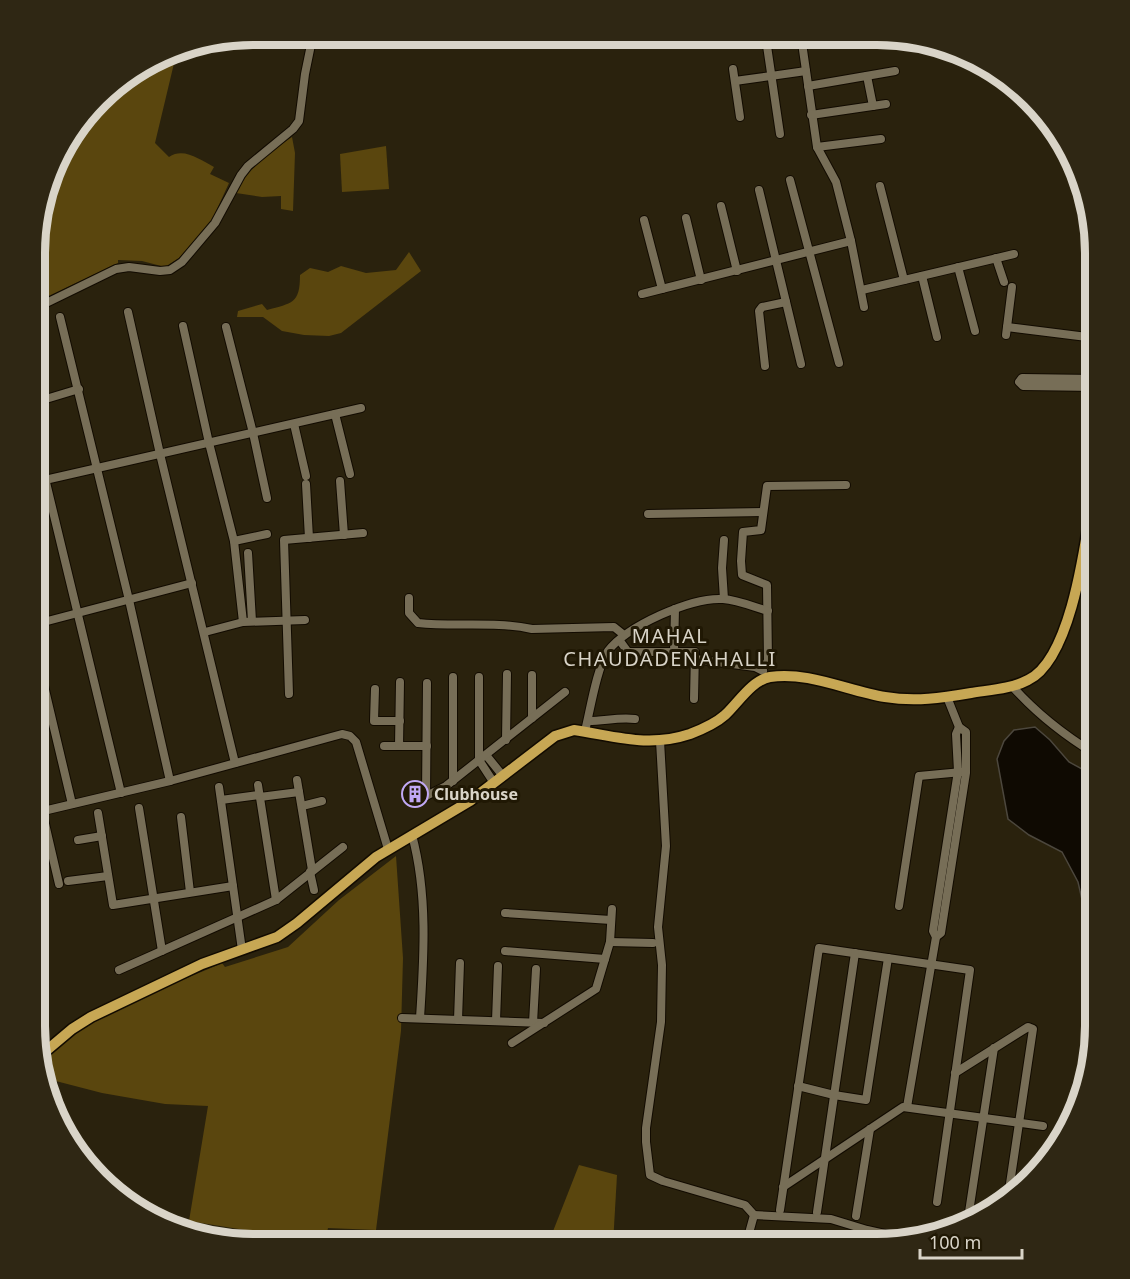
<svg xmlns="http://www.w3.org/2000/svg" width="1130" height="1279" font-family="'Noto Sans',sans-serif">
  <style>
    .green { fill: #5a460e }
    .water { fill: #0f0a02; stroke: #4c473d; stroke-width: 1.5 }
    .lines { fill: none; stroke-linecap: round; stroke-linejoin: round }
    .minor-casing { stroke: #120b00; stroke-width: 10 }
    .highway-casing { stroke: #120b00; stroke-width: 13 }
    .minor { stroke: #776e57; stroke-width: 8 }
    .highway { stroke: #c7a754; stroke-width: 10 }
    .labels { text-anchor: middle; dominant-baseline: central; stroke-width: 6; stroke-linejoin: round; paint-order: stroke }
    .poi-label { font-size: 16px; font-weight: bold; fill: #d9d4c8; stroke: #201804; text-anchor: start }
    .quarter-label { font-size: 20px; letter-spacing: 1.5px; fill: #d9d4c8; stroke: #201804 }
    .rim { fill: none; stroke: #d9d4c8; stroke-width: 8 }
  </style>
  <rect width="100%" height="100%" fill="#2a220d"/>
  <g class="green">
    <polygon points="821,36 851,36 850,45 821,42"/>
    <path d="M170,54l6,1 -21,88 14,14c15,-10 31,3 45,10l-4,7 19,9 -18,39 -32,36 -14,9 -23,-6 -24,-1v3l-82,39v-78l28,-80 45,-55z"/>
    <path d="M292,137l3,16 -2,58 -12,-2v-13l-19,1 -26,-4c12,-25 33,-40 56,-56z"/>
    <polygon points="386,146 389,189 342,192 340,154"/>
    <path d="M409,252l12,19 -80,62 -12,3 -25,-1 -22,-4 -19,-14h-26l1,-6 24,-7 5,6c25,-7 33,-6 33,-35l10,-7 18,4 13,-6 25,7 30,-3z"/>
    <path d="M396,856l7,102 -2,73 -25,199 -48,-2 -3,15 -136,-22 19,-115 -43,-2 -63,-11 -54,-14 -6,-17c48,-49 119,-72 180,-99l3,4 63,-20 51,-47z"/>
    <polygon points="579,1165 617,1175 613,1244 548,1244"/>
  </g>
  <polygon class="water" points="1035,727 1050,740 1069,762 1095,776 1095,1002 1092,1003 1085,994 1092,943 1078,882 1062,852 1029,835 1008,819 997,759 1004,741 1014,730"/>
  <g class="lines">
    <defs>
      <g id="minor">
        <polyline points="801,36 817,147 836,182 851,241 864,307"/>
        <polyline points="767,46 780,134"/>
        <polyline points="733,69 740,117"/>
        <polyline points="867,76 873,106"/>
        <polyline points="735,81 806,71"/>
        <polyline points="808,86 895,71"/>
        <polyline points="811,115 886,104"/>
        <polyline points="817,147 881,139"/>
        <polyline points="790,180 839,363"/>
        <polyline points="880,186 904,280"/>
        <polyline points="759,190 801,364"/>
        <polyline points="721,206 737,271"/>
        <polyline points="686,218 701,280"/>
        <polyline points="644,220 662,289"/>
        <polyline points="996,258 1004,282"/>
        <polyline points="958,267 975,331"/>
        <polyline points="922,276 937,337"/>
        <polyline points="862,290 1014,254"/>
        <polyline points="642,294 851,241"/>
        <polyline points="36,308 116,269 129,267 160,271 170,270 182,262 215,223 241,175 248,166 293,129 299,121 305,74 313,35"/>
        <polyline points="128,312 160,454 235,763"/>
        <polyline points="60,317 129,600 170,781"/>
        <polyline points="183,326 209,443 234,541 243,622"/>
        <polyline points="226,327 253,433 267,498"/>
        <polyline points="1007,327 1095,338"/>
        <polyline points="1006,335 1012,287"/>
        <polyline points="765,366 759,311 762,307 786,302"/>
        <polyline points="1095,379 1022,378 1019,382 1023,386 1095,387"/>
        <polyline points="36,402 79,389"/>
        <polyline points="335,414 350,474"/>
        <polyline points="294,424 306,476"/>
        <polyline points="36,441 121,793"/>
        <polyline points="45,480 361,408"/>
        <polyline points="340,481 344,535"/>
        <polyline points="306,484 309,538"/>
        <polyline points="648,514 763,512"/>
        <polyline points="234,541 267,534"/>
        <polyline points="248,553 252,621"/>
        <path d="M409,598v15l9,10c38,4 77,-2 114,6l82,-2 10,8"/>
        <polyline points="724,599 722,568 724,540"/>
        <polyline points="36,624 192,583"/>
        <polyline points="205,632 243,622 305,620"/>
        <polyline points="620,641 628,652 695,652 694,699"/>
        <polyline points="36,652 72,804"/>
        <polyline points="674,652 675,609"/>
        <polyline points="695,659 755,667 763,671"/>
        <polyline points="762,669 768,661 767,585 742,575 741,561 743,532 761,530 767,486 846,485"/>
        <polyline points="532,675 532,718"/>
        <polyline points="479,677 479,760 494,783"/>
        <path d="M1012,686c24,27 52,49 83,68"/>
        <polyline points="375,689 374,721 400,721"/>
        <polyline points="289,694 284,540 363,533"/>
        <path d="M588,721c17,0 30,-4 47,-2"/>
        <path d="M585,731c5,-20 12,-64 23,-80 19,-25 83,-54 115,-52 15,1 31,8 45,12"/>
        <polyline points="506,740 507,674"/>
        <polyline points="660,741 666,846 658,927 662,965 661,1022 646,1128 646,1142 650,1175 663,1181 745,1205 754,1215 746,1244"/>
        <polyline points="384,746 427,746"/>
        <polyline points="399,746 400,682"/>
        <polyline points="486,755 503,776"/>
        <polyline points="297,780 312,870"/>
        <polyline points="453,781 453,677"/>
        <polyline points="258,785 276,900"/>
        <polyline points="219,787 242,950"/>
        <polyline points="426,796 427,683"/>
        <polyline points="260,797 299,792"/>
        <polyline points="422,798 446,786 565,692"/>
        <polyline points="221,800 259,795"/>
        <polyline points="302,806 322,801"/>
        <polyline points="139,808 162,951"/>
        <polyline points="42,811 59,884"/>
        <polyline points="35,813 170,781 342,734 350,736 356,742 388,849"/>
        <polyline points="98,813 113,905 233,886"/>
        <polyline points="181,817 190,892"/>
        <path d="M412,835c16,59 12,122 8,183"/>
        <polyline points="78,840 102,836"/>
        <polyline points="310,872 314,890"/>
        <polyline points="68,881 108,876"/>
        <polyline points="899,906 919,776 962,772"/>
        <polyline points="505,913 611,920"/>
        <polyline points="936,937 941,933 966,773 966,732 959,727"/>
        <polyline points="610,942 653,943"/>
        <polyline points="505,951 605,959"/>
        <polyline points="119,970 276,900 343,847"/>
        <polyline points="402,1018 544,1023"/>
        <polyline points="458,1020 460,963"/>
        <polyline points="496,1021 498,966"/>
        <polyline points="533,1023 536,969"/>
        <polyline points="512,1043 596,989 610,942 612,909"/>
        <polyline points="955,1073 1028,1027 1033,1029 1008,1197"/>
        <polyline points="798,1086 834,1095 866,1100 888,958"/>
        <polyline points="907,1107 936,937 933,931 958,771 956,734 959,727 947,697"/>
        <polyline points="783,1187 903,1107 1043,1126"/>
        <polyline points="780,1210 819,948 970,970 937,1202"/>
        <polyline points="817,1212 855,953"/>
        <polyline points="969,1212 994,1048"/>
        <polyline points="754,1215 831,1219 867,1230 907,1239"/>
        <polyline points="856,1216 870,1129"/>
        <polyline points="344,1244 345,1236"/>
        <polyline points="381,1244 382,1241"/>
      </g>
      <path id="highway" d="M40,1056l32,-27 19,-12 111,-53 75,-27 20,-14 79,-66 94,-56 85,-65 19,-6c41,6 74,18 116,4 13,-5 25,-10 35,-19 13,-12 27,-35 45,-38 38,-6 78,14 115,20 30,5 57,1 86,-4 18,-3 40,-4 57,-13 46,-22 59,-150 67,-197"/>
    </defs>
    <use href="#minor" class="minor-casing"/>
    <use href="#highway" class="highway-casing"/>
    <use href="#minor" class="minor"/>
    <use href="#highway" class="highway"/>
  </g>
  <defs>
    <symbol id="building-ring" viewBox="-11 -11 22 22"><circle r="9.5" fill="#201804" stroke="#c0a8f4" stroke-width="1.5"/><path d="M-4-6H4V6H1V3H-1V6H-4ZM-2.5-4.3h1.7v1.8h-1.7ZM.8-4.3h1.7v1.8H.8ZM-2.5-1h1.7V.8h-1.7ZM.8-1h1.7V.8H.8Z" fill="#c0a8f4"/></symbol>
  </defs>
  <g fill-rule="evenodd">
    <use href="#building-ring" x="400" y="779" width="30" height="30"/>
  </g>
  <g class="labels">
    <g class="poi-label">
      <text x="434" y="794">Clubhouse</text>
    </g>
    <g class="quarter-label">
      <text x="670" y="635">MAHAL<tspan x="670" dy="23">CHAUDADENAHALLI</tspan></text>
    </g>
  </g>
  <path d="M0 0H1130V1279H0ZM253 45H877A208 208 0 0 1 1085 253V1026A208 208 0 0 1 877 1234H253A208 208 0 0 1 45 1026V253A208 208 0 0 1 253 45Z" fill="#2f2714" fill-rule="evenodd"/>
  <path class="rim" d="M253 45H877A208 208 0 0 1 1085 253V1026A208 208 0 0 1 877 1234H253A208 208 0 0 1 45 1026V253A208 208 0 0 1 253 45Z"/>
  <path d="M920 1249v9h102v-9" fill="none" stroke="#d9d4c8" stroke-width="3"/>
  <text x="929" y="1249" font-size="18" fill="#d9d4c8" stroke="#201804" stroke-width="4.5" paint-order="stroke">100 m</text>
</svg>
